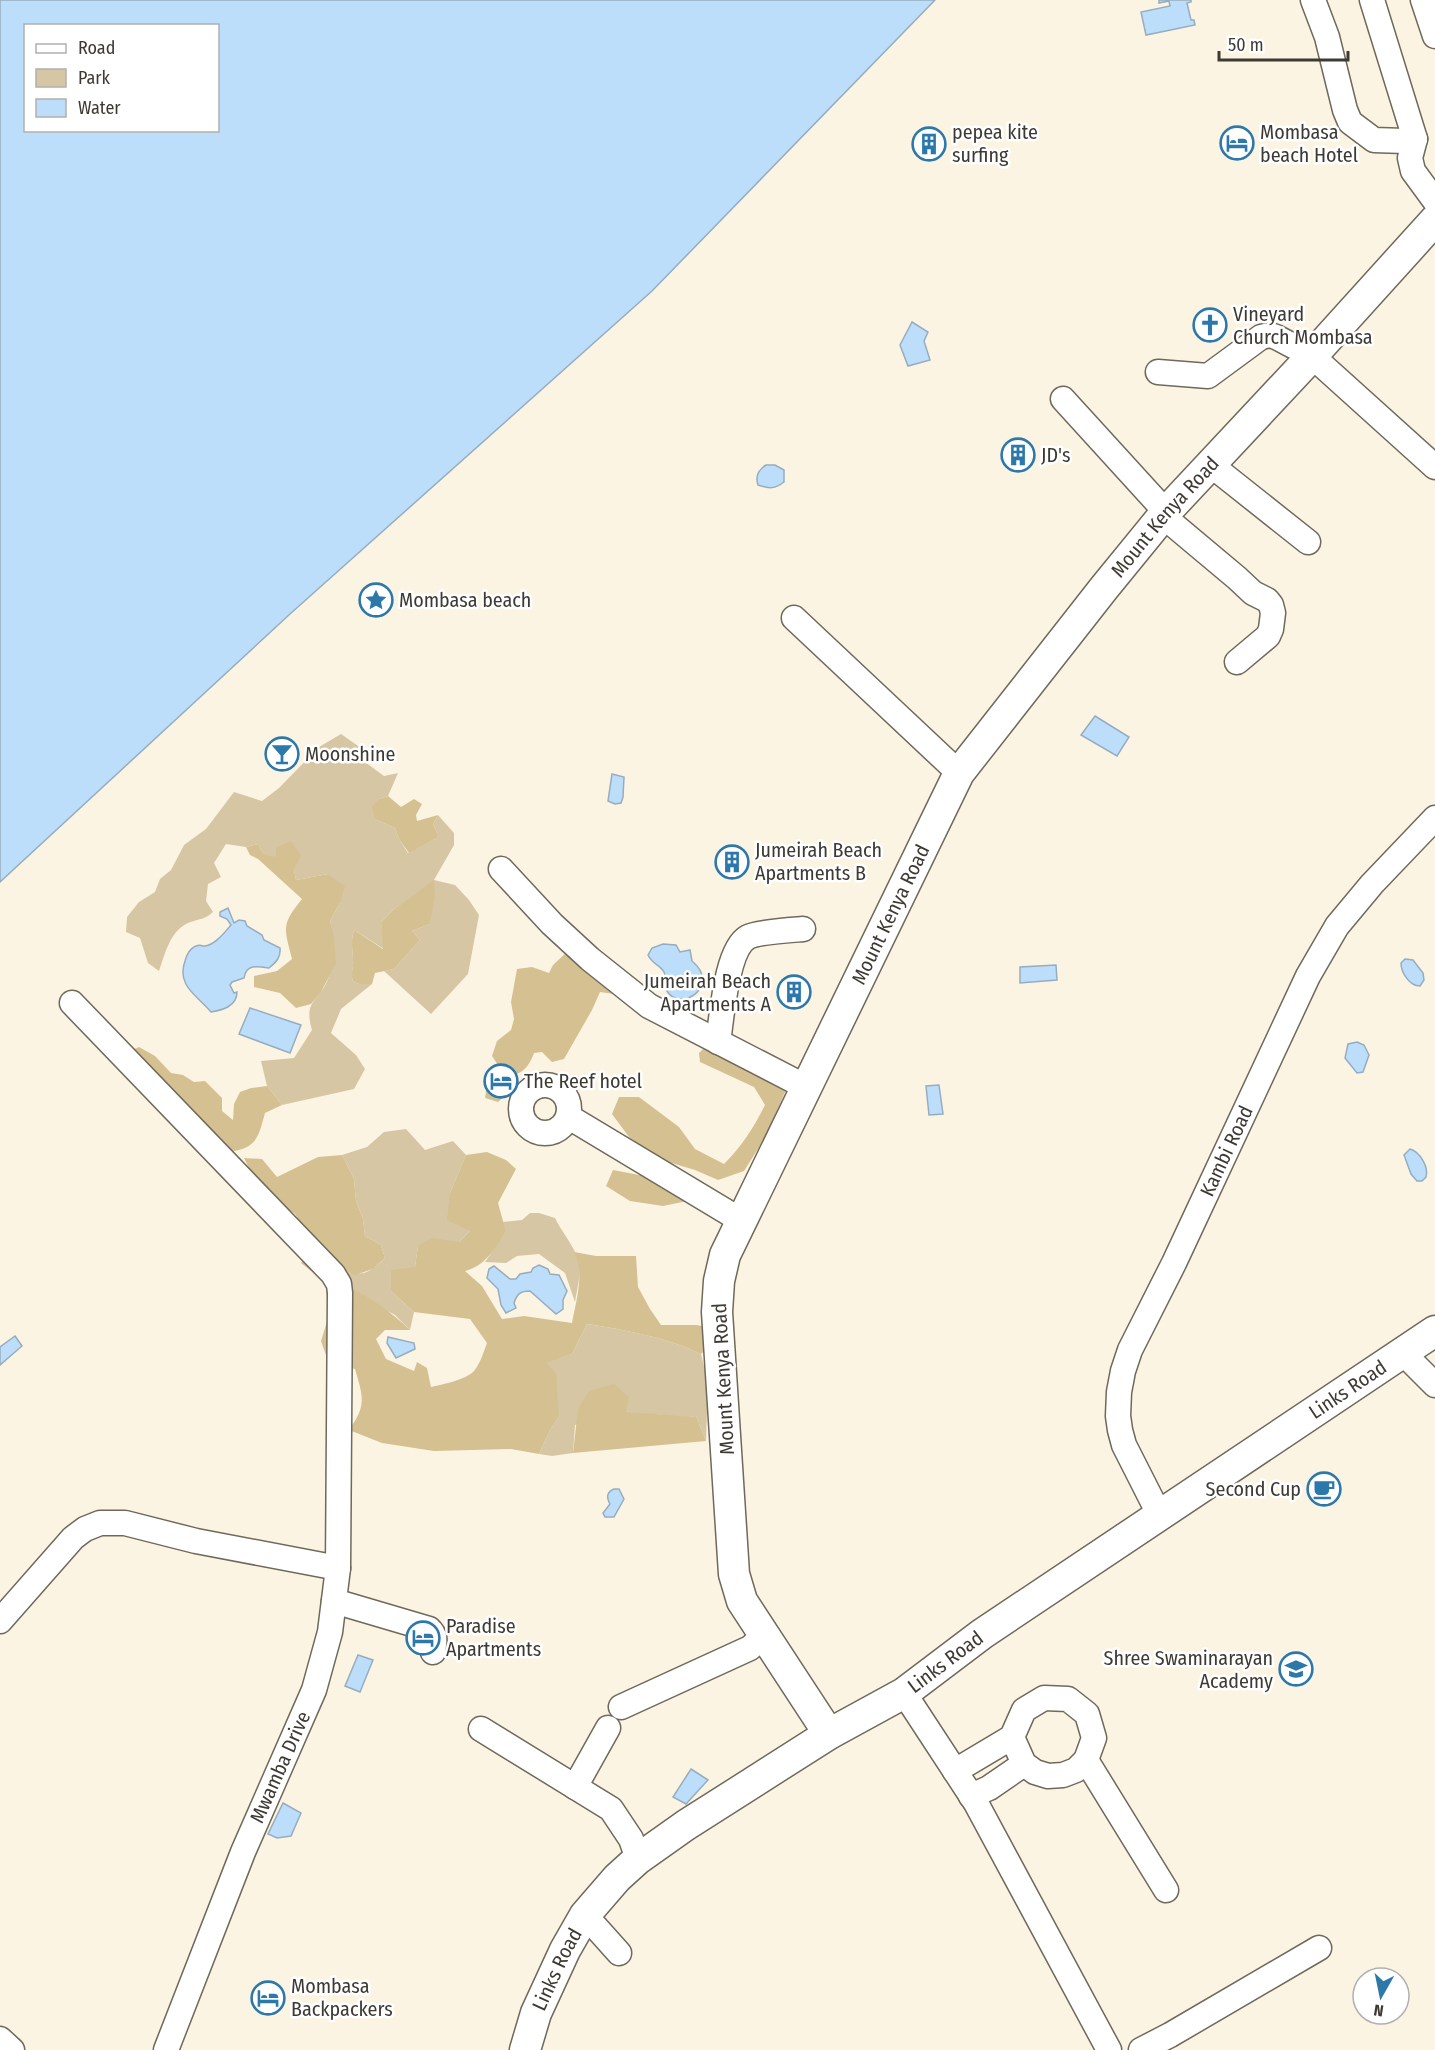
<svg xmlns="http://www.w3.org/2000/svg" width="1435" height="2050" font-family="'Fira Sans Condensed',sans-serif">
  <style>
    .green { fill: #d6c6a3 }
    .forest { fill: #d5c092 }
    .water { fill: #bcdefa; stroke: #96adbf; stroke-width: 1.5; fill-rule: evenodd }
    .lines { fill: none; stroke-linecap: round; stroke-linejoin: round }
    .minor-casing { stroke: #6f695b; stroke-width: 27 }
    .major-casing { stroke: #6f695b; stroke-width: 33 }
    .minor { stroke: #fff; stroke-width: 24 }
    .major { stroke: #fff; stroke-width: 30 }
    .labels { text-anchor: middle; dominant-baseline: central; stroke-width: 5; stroke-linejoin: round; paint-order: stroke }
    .poi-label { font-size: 20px; fill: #3d3a34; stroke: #fff; text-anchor: start }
    .street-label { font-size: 20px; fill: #3d3a34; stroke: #fff }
  </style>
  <rect width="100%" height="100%" fill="#fcf4e3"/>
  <g class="green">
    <path d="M341,734l20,14 4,14 19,14 14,-3 -10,23 -9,3 -4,20 20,9 4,11 9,14 29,-15v-5l-4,-9 5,-9 16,18v12l-20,35 21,5 14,15 10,15 -11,59 -37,40 -47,-43 10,-2 26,-29 -8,-9 18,-7 4,-43 -40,28 -13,13 3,27 -30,-19c-4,17 -1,16 -1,31 1,7 -3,13 0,20l6,3h13l-31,25 -10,24 25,22 9,14 -11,20 -72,16 -15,-19 -6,-25 33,-3 18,-28c-9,-30 7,-28 16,-51 7,-16 6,-42 2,-58l10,-18 -12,-29 -32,6 -2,-11 -17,-11 -14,-5 -5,-9 -12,3 -20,-3 -12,19 7,14 -13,7 -2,17 7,11c-8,8 -16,7 -25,11 -18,8 -23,31 -29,48l-11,-8 -8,-25 -14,-6 1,-15 12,-15 16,-10 5,-13 11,-9 13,-25 22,-16 28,-37 28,9 17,-13 40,-41z"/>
    <path d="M406,1129l19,21 28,-9 13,14 -16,38 21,37 -12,12 -41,4 -3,21 -24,24 23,21 -4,18 -15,-15 -49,-27v-17c17,7 27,-1 39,-13l-4,-13 -16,-9 -2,-17 -7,-18 -2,-22 -12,-24 25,-8 17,-15z"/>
    <path d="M530,1213h9l16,5c6,13 20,29 23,42 4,12 -1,29 -3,42l-10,-29 -26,-19 -22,2 -11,7 -21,-1 21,-30 -4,-10 20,-2z"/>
    <path d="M587,1324c38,6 79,13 114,30l7,29 -2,58 -10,-25 -16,2 -23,-4h-20l-11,-3 -51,14 -2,28 -21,3 -13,-2 11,-24 9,-13 -13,-54 26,-9z"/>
  </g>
  <g class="forest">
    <polygon points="388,796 401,807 414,799 422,804 416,815 417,821 438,815 433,824 437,833 437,838 409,853 399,839 395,828 375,819 372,807 379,799"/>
    <path d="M291,841l10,15 -7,13 2,11 32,-6 17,12 -5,17 -10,18 4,16 2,26 -15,29 -10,12 -15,4 -16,-15 -26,-6v-11l23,-5 15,-12c-8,-32 -11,-34 10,-60l-44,-40 -8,-4 -4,-8 12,-3 5,9 13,4v-10z"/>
    <path d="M434,880l1,15 -5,29 -18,7 8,9 -26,29 -19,4 -3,11h-13l-6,-3c-3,-8 1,-13 0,-20 0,-15 -3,-15 1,-31l29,19 -2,-27 13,-13z"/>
    <path d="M568,951l53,44 -21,-3 -8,18 -28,49 -12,3 -10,-10 -8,1c-4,11 -10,21 -23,22l1,14 -14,13 -13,-4 3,-19 12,-11 -8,-12 5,-15 14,-11 3,-11 -3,-17 6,-33 15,-2 17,6 4,-8z"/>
    <path d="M707,1045l90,26 -12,21 -20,46 -21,33 -26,9 -23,-10 -37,-11 -29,-22 -17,-23 7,-17h20l40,30 16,22 29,15c18,-18 30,-37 41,-59l-11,-18 -54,-25 -1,-9z"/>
    <path d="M139,1047l16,9 16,17 12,2 11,7 11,-1 17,17v13l11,9 1,-16 6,-12 11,-4 16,-2 15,19 -17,8c-7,25 -8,35 -36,39l-99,-101z"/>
    <path d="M487,1152l19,8 10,9 -18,34 8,29c-11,17 -21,34 -41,39l17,15 20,33 22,-3 48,7c4,-22 13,-50 2,-71l22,4h40l2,31 12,22 11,16h35l14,2 -1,20 -8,7c-35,-17 -76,-24 -114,-30l-15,30 -25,9 9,11 3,43 -9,13 -11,24 -28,-5 -77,2 -52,-8 -33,-13c18,-25 14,-33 6,-61l-26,-5 -8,-23 8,-26 -3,-25c6,-1 13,-3 19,-2 19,2 52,29 65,42h-25l-9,9 10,20 28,12 3,-9 10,6 4,19c13,-3 34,-7 43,-16 6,-7 10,-20 13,-28l-17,-24 -56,-7 -23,-21v-21l24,-3 3,-21 14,-8 27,4 11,-11 -23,-11 3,-27 16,-38z"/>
    <polygon points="342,1155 354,1179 356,1201 363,1219 365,1236 381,1245 385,1258 373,1269 355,1275 346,1271 315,1274 301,1263 315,1244 295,1214 273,1198 251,1172 244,1158 262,1159 277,1177 318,1157"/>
    <polygon points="663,1165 693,1177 706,1190 692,1200 663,1206 630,1201 606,1186 613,1170 639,1175"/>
    <path d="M614,1384l15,13 -3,14c11,3 19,2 30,3 14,0 26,4 40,2l10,25 -133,12 5,-44 11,-18z"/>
  </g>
  <g class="water">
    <path d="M0,0h935l-283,291 -362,323 -290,268zM26,26h192v104h-192z"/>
    <polygon points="1159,0 1191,0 1191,2 1187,3 1191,20 1194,20 1195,25 1146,35 1141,12 1170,6 1169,1 1159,3"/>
    <polygon points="912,322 928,332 924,341 930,360 908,366 900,345"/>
    <path d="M766,465h9l9,5v12c-9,7 -15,7 -26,3 -3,-9 0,-15 8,-20z"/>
    <polygon points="1095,716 1129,737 1117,756 1081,735"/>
    <polygon points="612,774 624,777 623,797 621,803 615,804 608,801"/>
    <path d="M228,908l6,15 5,-3 6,1 2,5 15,9 2,5 16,8c1,10 -4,14 -11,20 -12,-2 -23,-4 -25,10l-12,4 -2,3 4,8 3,-1c0,14 -14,18 -26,20 -13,-16 -35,-26 -26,-51 1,-5 5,-13 11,-15 5,-2 4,0 9,0 10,-1 20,-14 26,-21l-4,-6 -7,-3v-4z"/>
    <path d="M663,944l13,1 4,7 10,-2 2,11c30,25 -12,52 -25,30 -3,-5 0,-13 -3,-19 -4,-7 -12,-8 -16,-17l4,-7z"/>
    <path d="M1405,959l8,1 10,13 1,7 -4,6c-11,0 -19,-14 -19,-23z"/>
    <polygon points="1056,965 1057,980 1020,983 1020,967"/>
    <polygon points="250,1008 301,1025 290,1053 239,1034"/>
    <polygon points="1357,1042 1364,1045 1369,1055 1363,1072 1357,1073 1345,1058 1348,1044"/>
    <polygon points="939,1085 943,1114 929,1115 926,1086"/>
    <path d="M1410,1149c10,3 19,18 16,28l-4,4h-5l-6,-7 -7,-19z"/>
    <path d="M539,1265l9,4 2,5 9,1 8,16 -4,9v9l-7,5 -26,-23c-10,0 -13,3 -16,12l2,5 -10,5 -5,-8 -3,-16 -11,-11 2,-9 5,-3 16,13h6l4,-5 11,-2 2,-4z"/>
    <polygon points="15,1336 22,1346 0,1365 0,1347"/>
    <polygon points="388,1337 414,1343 415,1349 396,1358 387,1343"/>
    <path d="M614,1489h5l5,10 -10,18h-9l-2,-4 7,-9c-4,-7 -3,-12 4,-15z"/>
    <polygon points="358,1655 373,1660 360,1692 345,1686"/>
    <polygon points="691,1769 708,1780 686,1804 673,1797"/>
    <polygon points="283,1803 301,1813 291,1836 277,1838 268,1834"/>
  </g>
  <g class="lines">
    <defs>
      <g id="minor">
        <polyline points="1313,0 1327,37 1345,110 1350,122 1374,140 1405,141 1415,139"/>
        <polyline points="1372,0 1415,139 1410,158 1413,171 1435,201"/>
        <polyline points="1423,0 1435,36"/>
        <polyline points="1158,372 1208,376 1261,337 1270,335 1276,337 1312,356 1435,467"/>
        <polyline points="1063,399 1166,512"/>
        <polyline points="1211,465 1308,542"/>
        <polyline points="1163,516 1237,578 1253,593 1267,600 1271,605 1273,613 1271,629 1268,636 1237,662"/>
        <polyline points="794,618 959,773"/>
        <polyline points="501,869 552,924 590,959 649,1006 806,1087"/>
        <polyline points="72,1003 333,1274 339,1284 340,1293 338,1568 330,1632 314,1690 243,1852 166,2050"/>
        <path d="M718,1042c4,-25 8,-93 30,-105 9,-5 43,-7 55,-8"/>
        <circle cx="545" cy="1109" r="24"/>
        <polyline points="569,1117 742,1221"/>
        <polyline points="1402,1352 1435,1385"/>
        <path id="s1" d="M1160,1516l-36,-71 -4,-15 -2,-14 1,-24 4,-21 7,-21 44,-87 134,-287 29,-50 35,-42 63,-66"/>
        <path d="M334,1601l95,28c8,7 5,14 4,23"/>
        <polyline points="0,1621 73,1538 85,1529 100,1523 125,1523 196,1541 338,1568"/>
        <polyline points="904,1693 976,1803 1109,2050"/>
        <polyline points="621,1707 750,1648 765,1634"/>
        <polyline points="481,1729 611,1809 631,1839 638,1859"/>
        <polyline points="1086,1760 1166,1890"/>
        <polyline points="955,1771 1012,1737 1024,1710 1044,1698 1068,1699 1087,1714 1094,1738 1086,1760 1076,1770 1063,1775 1048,1776 1035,1772 1024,1764 1012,1737"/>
        <polyline points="575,1787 608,1728"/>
        <polyline points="971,1796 989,1788 1024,1764"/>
        <polyline points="585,1915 619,1953"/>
        <polyline points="0,2039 12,2050"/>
        <polyline points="1141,2050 1170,2035 1319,1948"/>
      </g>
      <g id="major">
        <path id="s2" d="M829,1734l-87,-133 -8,-27 -17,-262 2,-31 6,-26 234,-482 145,-185 62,-76 146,-156 123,-136"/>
        <path id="s3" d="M525,2050l11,-37 29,-63 20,-35 32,-37 21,-19 48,-34 143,-91 75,-41 78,-59 453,-303"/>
      </g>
    </defs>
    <use href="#minor" class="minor-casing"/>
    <use href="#major" class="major-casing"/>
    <use href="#minor" class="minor"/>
    <use href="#major" class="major"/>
  </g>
  <defs>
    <symbol id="hotel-ring" viewBox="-11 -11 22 22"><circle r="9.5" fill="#fff" stroke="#2d78ab" stroke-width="1.5"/><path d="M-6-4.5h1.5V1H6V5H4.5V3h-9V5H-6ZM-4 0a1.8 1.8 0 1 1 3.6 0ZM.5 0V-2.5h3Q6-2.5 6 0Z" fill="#2d78ab"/></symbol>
    <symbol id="building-ring" viewBox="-11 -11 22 22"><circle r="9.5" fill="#fff" stroke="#2d78ab" stroke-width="1.5"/><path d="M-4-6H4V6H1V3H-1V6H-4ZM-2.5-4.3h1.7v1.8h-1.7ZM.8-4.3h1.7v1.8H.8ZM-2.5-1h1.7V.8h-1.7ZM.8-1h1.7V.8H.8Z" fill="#2d78ab"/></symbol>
    <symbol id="church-ring" viewBox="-11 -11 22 22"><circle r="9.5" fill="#fff" stroke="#2d78ab" stroke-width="1.5"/><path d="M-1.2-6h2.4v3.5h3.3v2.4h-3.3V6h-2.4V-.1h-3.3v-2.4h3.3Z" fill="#2d78ab"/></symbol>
    <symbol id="sight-ring" viewBox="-11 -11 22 22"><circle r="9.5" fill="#fff" stroke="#2d78ab" stroke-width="1.5"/><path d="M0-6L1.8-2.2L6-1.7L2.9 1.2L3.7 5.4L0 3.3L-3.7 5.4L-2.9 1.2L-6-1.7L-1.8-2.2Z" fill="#2d78ab"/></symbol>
    <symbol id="bar-ring" viewBox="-11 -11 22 22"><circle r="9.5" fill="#fff" stroke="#2d78ab" stroke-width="1.5"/><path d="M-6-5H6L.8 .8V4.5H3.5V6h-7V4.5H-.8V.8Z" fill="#2d78ab"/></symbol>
    <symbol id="cafe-ring" viewBox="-11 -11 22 22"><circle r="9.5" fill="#fff" stroke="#2d78ab" stroke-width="1.5"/><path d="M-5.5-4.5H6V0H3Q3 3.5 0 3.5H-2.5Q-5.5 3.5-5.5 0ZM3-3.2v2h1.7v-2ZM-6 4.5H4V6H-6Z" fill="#2d78ab"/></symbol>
    <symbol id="school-ring" viewBox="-11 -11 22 22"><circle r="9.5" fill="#fff" stroke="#2d78ab" stroke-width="1.5"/><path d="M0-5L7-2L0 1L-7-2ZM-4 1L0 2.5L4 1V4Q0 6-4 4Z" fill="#2d78ab"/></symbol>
  </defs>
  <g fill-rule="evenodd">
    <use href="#hotel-ring" x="1218" y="124" width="38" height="38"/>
    <use href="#building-ring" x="910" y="125" width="38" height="38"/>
    <use href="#church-ring" x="1191" y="306" width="38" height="38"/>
    <use href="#building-ring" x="999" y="436" width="38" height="38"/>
    <use href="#sight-ring" x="357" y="581" width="38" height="38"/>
    <use href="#bar-ring" x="263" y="735" width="38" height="38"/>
    <use href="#building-ring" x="713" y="843" width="38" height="38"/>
    <use href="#building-ring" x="775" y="973" width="38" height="38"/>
    <use href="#hotel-ring" x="482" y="1062" width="38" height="38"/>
    <use href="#cafe-ring" x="1305" y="1470" width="38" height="38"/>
    <use href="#hotel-ring" x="404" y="1619" width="38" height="38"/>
    <use href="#school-ring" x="1277" y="1650" width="38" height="38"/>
    <use href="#hotel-ring" x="249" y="1979" width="38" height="38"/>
  </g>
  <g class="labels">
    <g class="poi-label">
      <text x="952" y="132">pepea kite<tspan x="952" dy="23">surfing</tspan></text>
      <text x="1260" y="132">Mombasa<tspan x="1260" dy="23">beach Hotel</tspan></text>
      <text x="1233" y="314">Vineyard<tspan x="1233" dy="23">Church Mombasa</tspan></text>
      <text x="1041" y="455">JD's</text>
      <text x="399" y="600">Mombasa beach</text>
      <text x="305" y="754">Moonshine</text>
      <text x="755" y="850">Jumeirah Beach<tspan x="755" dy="23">Apartments B</tspan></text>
      <text x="771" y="981" text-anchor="end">Jumeirah Beach<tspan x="771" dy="23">Apartments A</tspan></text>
      <text x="524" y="1081">The Reef hotel</text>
      <text x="1301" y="1489" text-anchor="end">Second Cup</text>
      <text x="446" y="1626">Paradise<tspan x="446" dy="23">Apartments</tspan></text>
      <text x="1273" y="1658" text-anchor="end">Shree Swaminarayan<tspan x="1273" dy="23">Academy</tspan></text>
      <text x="291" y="1986">Mombasa<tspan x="291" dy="23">Backpackers</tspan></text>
    </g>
    <g class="street-label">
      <text stroke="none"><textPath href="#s2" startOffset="1372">Mount Kenya Road</textPath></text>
      <text stroke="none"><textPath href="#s2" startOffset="886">Mount Kenya Road</textPath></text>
      <text stroke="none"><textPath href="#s1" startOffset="398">Kambi Road</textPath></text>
      <text transform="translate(723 1379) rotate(-93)">Mount Kenya Road</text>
      <text stroke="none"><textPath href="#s3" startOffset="1077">Links Road</textPath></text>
      <text stroke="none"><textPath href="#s3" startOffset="591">Links Road</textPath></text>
      <text transform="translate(280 1767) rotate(-66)">Mwamba Drive</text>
      <text stroke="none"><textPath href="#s3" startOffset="87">Links Road</textPath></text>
    </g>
  </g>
  <rect x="24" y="24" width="195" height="108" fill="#ffffff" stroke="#b1b0ae" stroke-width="1.5"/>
  <rect x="36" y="44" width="30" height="9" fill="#ffffff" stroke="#b1b0ae" stroke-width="1.5"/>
  <text x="78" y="54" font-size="18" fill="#3d3a34">Road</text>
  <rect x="36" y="69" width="30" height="18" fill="#d6c6a3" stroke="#b1b0ae" stroke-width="1.5"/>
  <text x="78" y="84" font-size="18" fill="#3d3a34">Park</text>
  <rect x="36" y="99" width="30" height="18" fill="#bcdefa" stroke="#b1b0ae" stroke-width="1.5"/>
  <text x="78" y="114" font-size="18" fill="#3d3a34">Water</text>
  <g transform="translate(1381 1996) rotate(189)"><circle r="28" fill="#ffffff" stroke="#b1b0ae" stroke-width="1.5"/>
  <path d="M0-4.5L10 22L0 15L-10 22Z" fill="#2d78ab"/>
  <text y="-9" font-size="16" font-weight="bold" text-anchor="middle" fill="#3d3a34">N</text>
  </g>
  <path d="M1219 51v9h129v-9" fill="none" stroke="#3d3a34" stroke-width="3"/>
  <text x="1228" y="51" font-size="18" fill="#3d3a34" stroke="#ffffff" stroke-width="4.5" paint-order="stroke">50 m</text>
</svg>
